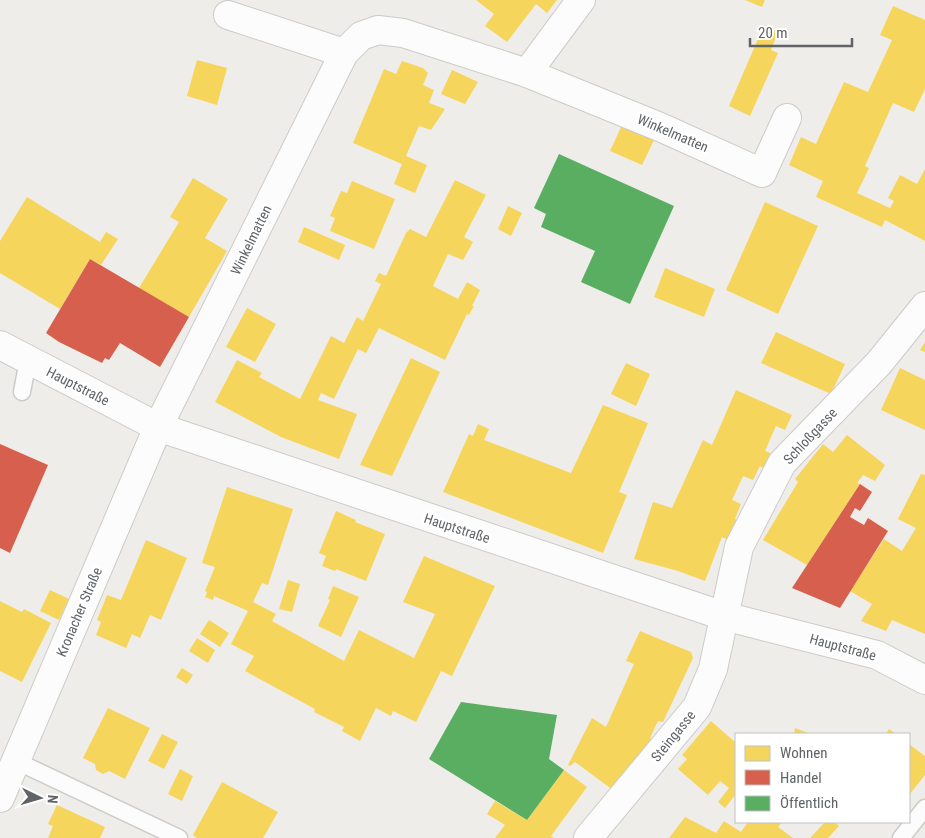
<svg xmlns="http://www.w3.org/2000/svg" width="925" height="838" font-family="'Roboto Condensed',sans-serif">
  <style>
    .homes { fill: #f6d55c }
    .shops { fill: #d6604d }
    .public { fill: #5aae61 }
    .lines { fill: none; stroke-linecap: round; stroke-linejoin: round }
    .lane-casing { stroke: #cccbca; stroke-width: 19 }
    .street-casing { stroke: #cccbca; stroke-width: 30 }
    .lane { stroke: #fdfcfc; stroke-width: 16 }
    .street { stroke: #fdfcfc; stroke-width: 28 }
    .labels { text-anchor: middle; dominant-baseline: central; stroke-width: 5; stroke-linejoin: round; paint-order: stroke }
    .street-label { font-size: 14px; fill: #606467; stroke: #fff }
  </style>
  <rect width="100%" height="100%" fill="#efedea"/>
  <g class="homes">
    <polygon points="476,0 557,0 547,13 536,4 507,42 485,26 494,14"/>
    <polygon points="745,0 765,0 762,7"/>
    <polygon points="893,6 925,20 925,89 914,112 893,103 865,166 869,168 857,193 890,208 894,201 888,198 900,175 917,184 925,169 925,241 885,220 882,227 816,197 823,181 789,165 801,137 816,144 844,82 868,92 892,40 880,35"/>
    <polygon points="764,25 778,32 771,50 778,53 750,116 729,106"/>
    <polygon points="197,60 227,68 217,105 187,96"/>
    <polygon points="402,61 423,68 428,73 423,85 434,90 429,103 445,109 431,130 419,126 406,156 427,165 415,193 394,184 402,164 353,143 384,69 396,74"/>
    <polygon points="452,70 478,82 465,104 441,94"/>
    <polygon points="623,123 655,138 642,165 610,151"/>
    <polygon points="193,178 228,199 205,238 227,251 189,317 139,288 179,222 170,217"/>
    <polygon points="455,180 486,195 464,237 473,242 463,260 448,254 433,286 458,299 467,282 480,290 472,306 474,306 469,315 467,314 445,360 379,328 366,353 358,349 334,399 321,393 318,400 357,414 339,459 281,437 215,402 237,360 262,373 259,377 300,399 331,336 344,343 357,317 363,321 381,284 375,281 379,273 386,276 406,233 410,229 426,237"/>
    <polygon points="352,181 395,199 374,249 330,231 335,218 330,216 341,191 347,193"/>
    <polygon points="27,197 100,242 106,232 118,239 101,265 90,259 60,309 0,273 0,241"/>
    <polygon points="765,202 818,226 778,314 726,290"/>
    <polygon points="508,206 522,213 511,236 498,229"/>
    <polygon points="304,227 345,245 339,260 298,242"/>
    <polygon points="665,268 715,289 704,317 654,297"/>
    <polygon points="247,308 276,324 255,362 226,347"/>
    <polygon points="776,332 845,364 831,394 761,363"/>
    <polygon points="925,342 925,352 920,350"/>
    <polygon points="411,358 440,372 392,476 360,465"/>
    <polygon points="626,363 650,374 636,406 611,394"/>
    <polygon points="900,368 925,380 925,430 881,410"/>
    <polygon points="736,390 792,415 785,430 776,426 765,451 775,455 768,471 760,466 753,480 743,476 732,500 741,504 735,519 740,521 730,541 722,537 705,581 678,571 634,559 653,502 672,508 703,440 712,445"/>
    <polygon points="603,405 648,423 619,492 627,495 603,553 443,492 469,434 473,436 478,424 489,429 484,440 571,473"/>
    <polygon points="847,435 885,465 875,481 863,475 857,483 860,484 807,565 763,540 798,482 795,479 823,444 833,452"/>
    <polygon points="921,474 925,475 925,634 892,620 886,631 861,621 872,604 850,591 884,539 902,551 916,528 898,519"/>
    <polygon points="227,487 293,509 268,585 262,583 253,602 276,614 272,621 344,661 359,630 414,658 435,614 403,602 424,556 495,586 452,676 441,671 416,722 393,711 391,716 376,708 360,741 342,731 344,727 314,712 315,709 245,671 254,656 231,644 248,611 214,596 213,600 205,597 207,592 205,591 215,567 202,563"/>
    <polygon points="336,511 356,520 355,522 385,534 366,581 336,569 335,571 322,566 326,556 319,553"/>
    <polygon points="146,540 187,558 161,620 150,615 140,638 132,634 126,648 96,635 101,622 97,620 107,595 121,600"/>
    <polygon points="288,580 300,584 292,612 279,609"/>
    <polygon points="333,586 359,597 341,637 318,626 330,600 328,599"/>
    <polygon points="50,590 69,599 59,620 40,611"/>
    <polygon points="0,601 22,612 24,609 51,623 22,682 0,671"/>
    <polygon points="209,620 229,633 220,647 200,634"/>
    <polygon points="640,631 691,652 693,658 663,722 658,721 650,738 654,740 617,793 575,762 570,766 568,765 592,718 606,727 634,664 626,661"/>
    <polygon points="197,638 215,650 208,663 189,651"/>
    <polygon points="182,668 193,675 187,684 176,677"/>
    <polygon points="108,708 150,728 125,779 109,771 103,774 96,770 95,764 83,758"/>
    <polygon points="711,721 736,743 736,794 725,808 718,802 729,788 720,781 708,795 678,769 687,759 682,755"/>
    <polygon points="795,728 811,734 794,734"/>
    <polygon points="889,729 896,734 886,734"/>
    <polygon points="162,734 178,742 164,769 148,761"/>
    <polygon points="909,744 925,756 925,775 909,795"/>
    <polygon points="180,769 193,776 182,801 168,794"/>
    <polygon points="564,770 587,787 551,836 554,838 495,838 505,825 487,814 495,801 527,820"/>
    <polygon points="222,782 278,812 263,838 197,838 193,835"/>
    <polygon points="57,805 105,827 100,838 48,838 53,826 48,824"/>
    <polygon points="685,817 716,833 724,821 741,832 748,822 782,822 778,827 793,838 669,838"/>
    <polygon points="825,822 834,822 839,826 828,838 810,838"/>
  </g>
  <g class="shops">
    <polygon points="90,259 189,317 160,367 120,343 109,360 105,358 102,363 59,342 46,333"/>
    <polygon points="0,444 48,465 10,553 0,548"/>
    <polygon points="860,484 872,492 860,511 855,508 850,517 864,525 868,518 888,531 840,608 792,588"/>
  </g>
  <g class="public">
    <polygon points="559,154 674,206 630,304 581,282 595,251 541,227 546,214 534,208"/>
    <polygon points="461,702 557,715 549,759 564,770 527,820 429,759"/>
  </g>
  <g class="lines">
    <defs>
      <g id="lane">
        <polyline points="22,392 28,360"/>
        <polyline points="16,761 179,838"/>
        <polyline points="901,838 925,808"/>
      </g>
      <g id="street">
        <polyline points="228,15 344,53"/>
        <polyline points="527,73 581,0"/>
        <polyline points="0,345 158,427 724,616 877,655 925,680"/>
        <polyline points="0,798 158,427 344,53 361,36 378,30 403,33 527,73 660,127 762,173 787,118"/>
        <polyline points="588,838 697,707 713,669 739,547 782,463 879,363 925,306"/>
      </g>
    </defs>
    <use href="#lane" class="lane-casing"/>
    <use href="#street" class="street-casing"/>
    <use href="#lane" class="lane"/>
    <use href="#street" class="street"/>
  </g>
  <g class="labels">
    <g class="street-label">
      <text transform="translate(673 133) rotate(23)">Winkelmatten</text>
      <text transform="translate(251 240) rotate(-64)">Winkelmatten</text>
      <text transform="translate(78 386) rotate(27)">Hauptstraße</text>
      <text transform="translate(810 436) rotate(-47)">Schloßgasse</text>
      <text transform="translate(457 528) rotate(18)">Hauptstraße</text>
      <text transform="translate(79 612) rotate(-67)">Kronacher Straße</text>
      <text transform="translate(843 647) rotate(15)">Hauptstraße</text>
      <text transform="translate(673 736) rotate(-51)">Steingasse</text>
    </g>
  </g>
  <rect x="735" y="733" width="175" height="90" fill="#ffffff" stroke="#bfc1c2"/>
  <rect x="745" y="746" width="25" height="15" fill="#f6d55c" stroke="#bfc1c2"/>
  <text x="780" y="758" font-size="15" fill="#606467">Wohnen</text>
  <rect x="745" y="770" width="25" height="15" fill="#d6604d" stroke="#bfc1c2"/>
  <text x="780" y="783" font-size="15" fill="#606467">Handel</text>
  <rect x="745" y="796" width="25" height="15" fill="#5aae61" stroke="#bfc1c2"/>
  <text x="780" y="808" font-size="15" fill="#606467">Öffentlich</text>
  <g transform="translate(40 798) rotate(95)" stroke="#ffffff" stroke-width="4" paint-order="stroke">
  <path d="M0-4L9 19L0 12L-9 19Z" fill="#606467"/>
  <text y="-8" font-size="14" font-weight="bold" text-anchor="middle" fill="#606467">N</text>
  </g>
  <path d="M750 38v8h102v-8" fill="none" stroke="#606467" stroke-width="2.5"/>
  <text x="758" y="38" font-size="15" fill="#606467" stroke="#ffffff" stroke-width="4" paint-order="stroke">20 m</text>
</svg>
